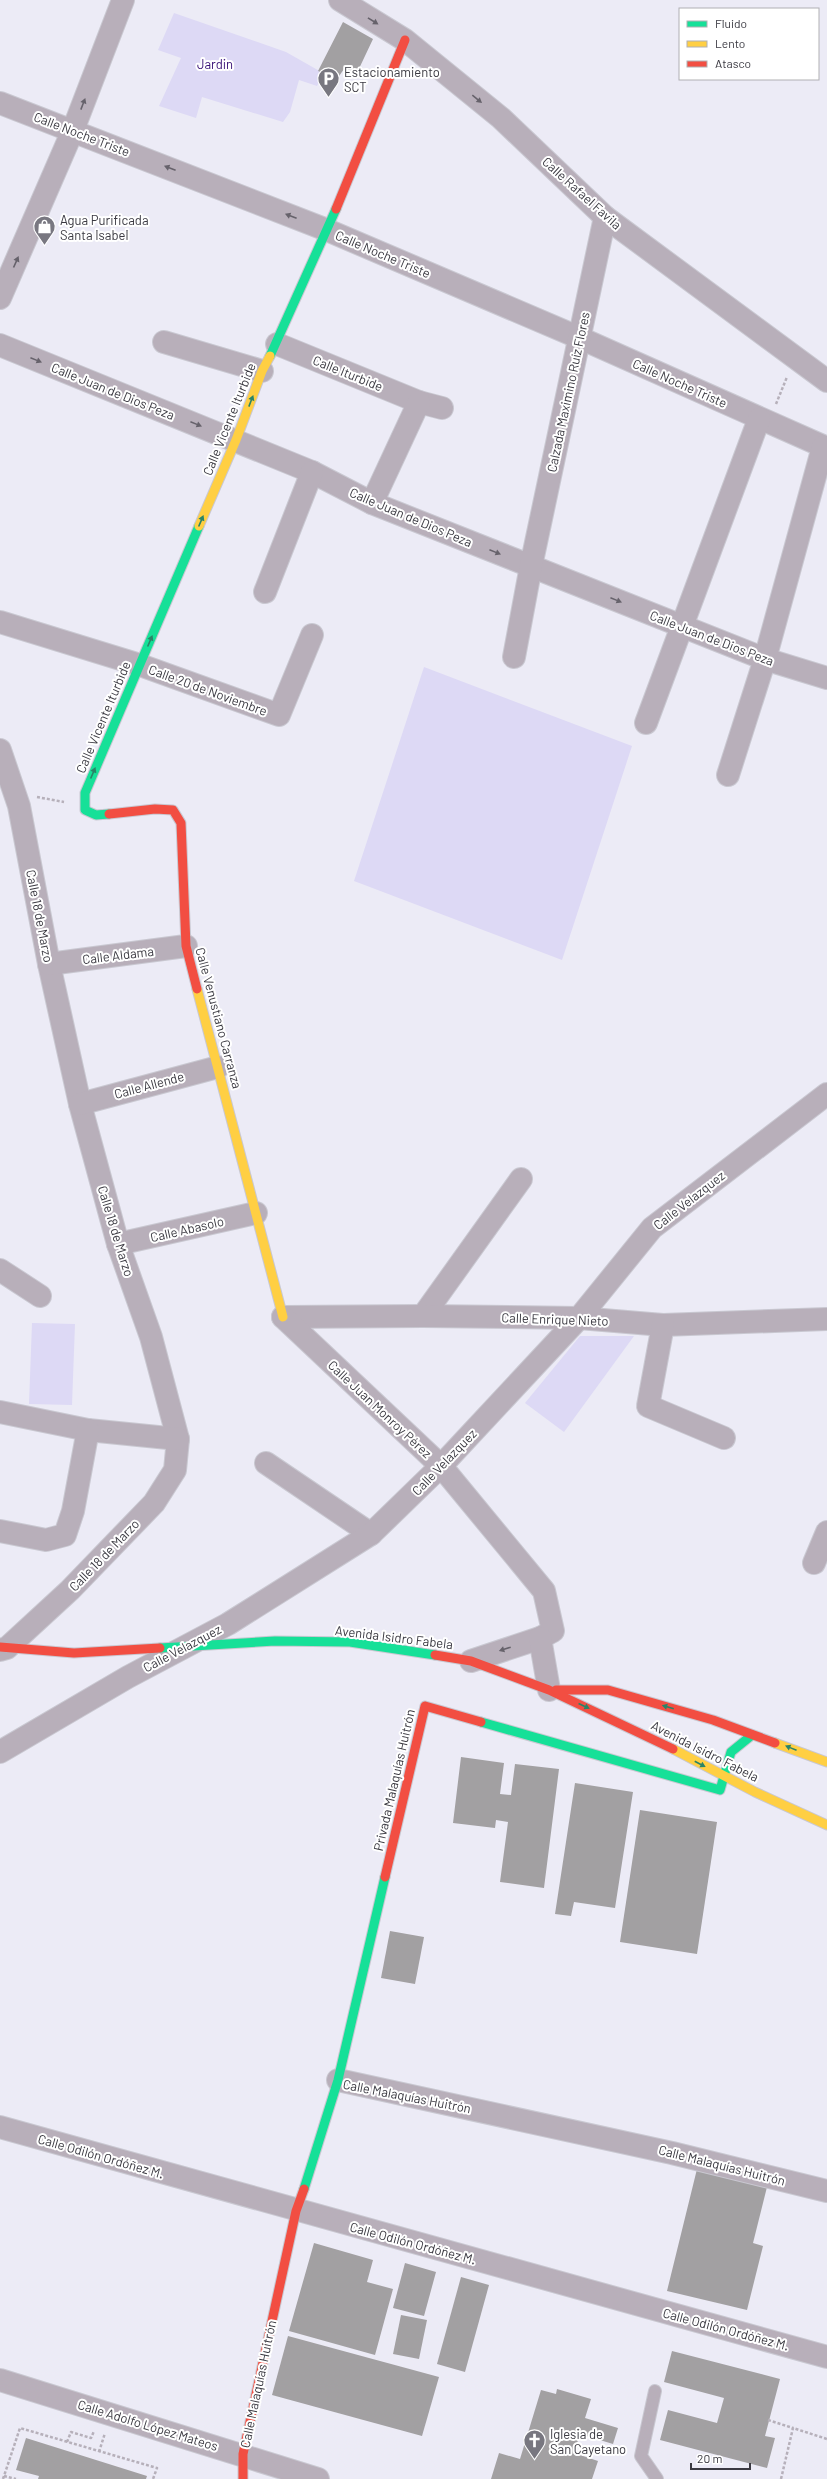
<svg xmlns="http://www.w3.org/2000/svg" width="827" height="2479" font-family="Barlow,sans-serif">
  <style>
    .green { fill: #ddd9f5 }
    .building { fill: #a2a0a2 }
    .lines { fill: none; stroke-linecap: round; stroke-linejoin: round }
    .lane-casing { stroke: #c9c8d1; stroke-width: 14 }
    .street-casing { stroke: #c9c8d1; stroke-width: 24 }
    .fast-casing { stroke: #c9c8d1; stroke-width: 11 }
    .slow-casing { stroke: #c9c8d1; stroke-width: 11 }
    .jam-casing { stroke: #c9c8d1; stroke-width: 11 }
    .path { stroke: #b6b0ba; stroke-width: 2.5; stroke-dasharray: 3 2; stroke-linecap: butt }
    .lane { stroke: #b8afba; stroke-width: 12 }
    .street { stroke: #b8afba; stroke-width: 22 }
    .fast { stroke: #16e098; stroke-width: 9 }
    .slow { stroke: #ffcf43; stroke-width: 9 }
    .jam { stroke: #f24e42; stroke-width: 9 }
    .oneway { fill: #66626b }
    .oneway2 { fill: #2a8468 }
    .labels { text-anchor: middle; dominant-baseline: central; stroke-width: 4; stroke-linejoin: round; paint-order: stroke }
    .park-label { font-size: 13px; fill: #370f74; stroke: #fff }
    .poi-label { font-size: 13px; fill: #3a3941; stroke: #fff; text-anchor: start }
    .street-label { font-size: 13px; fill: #3a3941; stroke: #fff }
  </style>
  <rect width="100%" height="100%" fill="#ecebf6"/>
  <g class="green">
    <polygon points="174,13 286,52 323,73 317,86 299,80 290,112 283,122 202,97 196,118 159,106 181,58 158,50"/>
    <polygon points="424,667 632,746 562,960 354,881"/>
    <polygon points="32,1323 75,1324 72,1405 29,1404"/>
    <polygon points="580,1336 634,1336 564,1432 525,1403"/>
  </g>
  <g class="building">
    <polygon points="343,22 373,39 356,75 344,69 337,79 318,71"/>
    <polygon points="461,1757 504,1763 500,1794 511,1795 515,1764 559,1769 544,1888 500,1882 508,1822 496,1820 495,1828 453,1823"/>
    <polygon points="575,1783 633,1792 615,1908 574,1902 571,1916 555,1914"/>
    <polygon points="640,1810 717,1822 697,1954 620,1942"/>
    <polygon points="390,1931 424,1937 415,1984 381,1978"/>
    <polygon points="697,2169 767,2187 753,2243 763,2246 747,2310 667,2291"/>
    <polygon points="314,2243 373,2260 367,2282 393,2289 375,2355 289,2331"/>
    <polygon points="405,2263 436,2272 424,2316 393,2308"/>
    <polygon points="461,2277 489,2285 465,2372 437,2364"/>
    <polygon points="401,2315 427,2320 419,2359 393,2354"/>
    <polygon points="288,2336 439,2377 422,2436 272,2395"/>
    <polygon points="672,2351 780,2379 765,2436 775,2438 767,2468 660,2440 668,2410 717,2423 724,2398 664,2382"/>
    <polygon points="557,2389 591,2399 585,2418 618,2428 613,2444 580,2434 574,2453 598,2461 592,2479 491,2479 499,2453 520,2459 541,2390 556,2394"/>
    <polygon points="26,2438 147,2476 146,2479 38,2479 39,2476 16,2470"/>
  </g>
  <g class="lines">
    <defs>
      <polyline id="lane" points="655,2391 641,2456 657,2479"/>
      <g id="street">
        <polyline points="340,0 405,40 501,118 605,217 827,381"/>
        <polyline points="0,103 327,230 580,338 827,448"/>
        <polyline points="0,298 73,130 123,0"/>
        <polyline points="164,342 262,371"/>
        <polyline points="277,344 419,402 442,408"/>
        <polyline points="0,345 312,472 372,503 765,659 827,678"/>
        <polyline points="372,503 419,402"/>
        <polyline points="265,592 312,472"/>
        <polyline points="0,622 140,665 279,715 312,635"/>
        <polyline points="514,657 531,566 605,217"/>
        <polyline points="646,723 759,419"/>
        <polyline points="0,750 19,806 49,964 80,1104 118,1244 151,1337 178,1439 175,1470 154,1503 70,1590 7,1648 0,1650"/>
        <polyline points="728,775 765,659 823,447"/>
        <polyline points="49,964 186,946"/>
        <polyline points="80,1104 218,1067"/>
        <polyline points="118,1244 256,1213"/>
        <polyline points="0,1270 40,1296"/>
        <polyline points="423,1316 521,1179"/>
        <polyline points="283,1317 423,1316 579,1318 663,1325 827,1319"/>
        <polyline points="283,1317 441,1466 544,1591 553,1631 540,1638 471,1661"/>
        <polyline points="663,1325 648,1406 724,1438"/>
        <polyline points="0,1412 88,1430 178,1439"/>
        <polyline points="266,1463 371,1534"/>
        <polyline points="0,1531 46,1540 65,1535 73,1511 88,1430"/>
        <polyline points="814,1563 827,1532"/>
        <polyline points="540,1638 549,1690"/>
        <polyline points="0,1752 128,1677 228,1624 371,1534 441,1466 579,1318 652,1228 827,1094"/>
        <polyline points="338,2080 672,2153 827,2191"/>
        <polyline points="0,2127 827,2357"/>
        <polyline points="0,2380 318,2479"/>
      </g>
      <g id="fast">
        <polyline points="270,356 336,209"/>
        <polyline points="109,814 96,815 85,810 85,793 199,526"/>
        <polyline points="160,1648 275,1641 350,1642 435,1655"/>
        <polyline points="481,1722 720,1790 731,1752 752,1735"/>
        <polyline points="304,2189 338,2080 385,1877"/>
      </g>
      <g id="slow">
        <polyline points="199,526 236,440 262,371 270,356"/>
        <polyline points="197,989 283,1317"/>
        <polyline points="775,1743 827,1762"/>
        <polyline points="673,1749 755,1792 827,1825"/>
      </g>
      <g id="jam">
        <polyline points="336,209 405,40"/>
        <polyline points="109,814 155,809 173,810 181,823 186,946 197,989"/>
        <polyline points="0,1647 74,1653 160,1648"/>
        <polyline points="435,1655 471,1661 549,1690 673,1749"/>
        <polyline points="556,1690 608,1690 713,1720 775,1743"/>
        <polyline points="385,1877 425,1706 481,1722"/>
        <polyline points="243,2479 243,2454 296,2211 304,2189"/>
      </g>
    </defs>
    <use href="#lane" class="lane-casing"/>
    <use href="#street" class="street-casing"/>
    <use href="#fast" class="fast-casing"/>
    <use href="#slow" class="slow-casing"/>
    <use href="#jam" class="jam-casing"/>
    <g class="path">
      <polyline points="776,404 787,377"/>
      <polyline points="37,797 64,802"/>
      <polyline points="768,2420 793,2428"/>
      <polyline points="67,2442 71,2432 91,2438 94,2431"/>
      <polyline points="99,2452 105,2433"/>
      <polyline points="4,2476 16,2479"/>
      <polyline points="3,2479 20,2428 157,2468 153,2479"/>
      <polyline points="781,2479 793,2428 827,2439"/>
    </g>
    <use href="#lane" class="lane"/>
    <use href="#street" class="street"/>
    <use href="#fast" class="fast"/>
    <use href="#slow" class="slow"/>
    <use href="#jam" class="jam"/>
  </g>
  <defs><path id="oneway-solid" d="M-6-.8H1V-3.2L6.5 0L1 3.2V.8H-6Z"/></defs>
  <g class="oneway">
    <use href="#oneway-solid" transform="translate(373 21) rotate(32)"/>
    <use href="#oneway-solid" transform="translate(477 99) rotate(39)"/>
    <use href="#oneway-solid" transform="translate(83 104) rotate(-69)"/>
    <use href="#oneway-solid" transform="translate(170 168) rotate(-159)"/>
    <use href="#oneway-solid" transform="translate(291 216) rotate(-159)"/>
    <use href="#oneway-solid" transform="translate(16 262) rotate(-66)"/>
    <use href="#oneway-solid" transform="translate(36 360) rotate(22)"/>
    <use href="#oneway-solid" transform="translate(196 424) rotate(22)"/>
    <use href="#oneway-solid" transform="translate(495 552) rotate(22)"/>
    <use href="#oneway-solid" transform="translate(616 600) rotate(22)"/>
    <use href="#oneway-solid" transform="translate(505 1649) rotate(162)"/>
  </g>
  <g class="oneway2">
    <use href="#oneway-solid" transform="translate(251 401) rotate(-69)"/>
    <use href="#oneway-solid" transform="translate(201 521) rotate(-67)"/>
    <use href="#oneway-solid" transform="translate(150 641) rotate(-67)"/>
    <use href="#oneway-solid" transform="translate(93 773) rotate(-67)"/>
    <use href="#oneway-solid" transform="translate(584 1706) rotate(25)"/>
    <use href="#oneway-solid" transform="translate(668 1707) rotate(-164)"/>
    <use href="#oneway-solid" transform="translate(791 1748) rotate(-158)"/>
    <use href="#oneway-solid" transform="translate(700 1764) rotate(28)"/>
  </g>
  <defs>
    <symbol id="parking-pin" viewBox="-11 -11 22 30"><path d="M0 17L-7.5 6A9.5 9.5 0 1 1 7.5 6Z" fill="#787780" stroke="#fff"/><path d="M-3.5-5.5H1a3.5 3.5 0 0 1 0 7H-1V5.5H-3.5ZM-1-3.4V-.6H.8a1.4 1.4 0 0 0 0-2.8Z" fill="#fff"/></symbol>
    <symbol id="shop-pin" viewBox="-11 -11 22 30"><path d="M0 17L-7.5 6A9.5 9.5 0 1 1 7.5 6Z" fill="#787780" stroke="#fff"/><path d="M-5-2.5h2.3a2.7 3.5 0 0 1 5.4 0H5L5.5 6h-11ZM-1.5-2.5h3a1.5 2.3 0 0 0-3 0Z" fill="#fff"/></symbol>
    <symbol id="church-pin" viewBox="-11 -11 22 30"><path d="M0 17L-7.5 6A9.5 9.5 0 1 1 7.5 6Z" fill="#787780" stroke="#fff"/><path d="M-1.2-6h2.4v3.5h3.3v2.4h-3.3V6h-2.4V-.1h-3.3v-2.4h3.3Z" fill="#fff"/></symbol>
  </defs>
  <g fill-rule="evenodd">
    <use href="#parking-pin" x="316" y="66" width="25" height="34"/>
    <use href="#shop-pin" x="32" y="214" width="25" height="34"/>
    <use href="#church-pin" x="522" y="2428" width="25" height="34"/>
  </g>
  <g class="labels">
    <g class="park-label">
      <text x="215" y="64">Jardin</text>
    </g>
    <g class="poi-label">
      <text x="344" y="72">Estacionamiento<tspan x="344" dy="15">SCT</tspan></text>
      <text x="60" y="220">Agua Purificada<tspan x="60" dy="15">Santa Isabel</tspan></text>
      <text x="550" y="2434">Iglesia de<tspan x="550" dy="15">San Cayetano</tspan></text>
    </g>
    <g class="street-label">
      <text transform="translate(82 134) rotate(21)">Calle Noche Triste</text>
      <text transform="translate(582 193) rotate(42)">Calle Rafael Favila</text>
      <text transform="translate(383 254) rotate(23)">Calle Noche Triste</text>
      <text transform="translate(348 373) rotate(22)">Calle Iturbide</text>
      <text transform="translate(680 383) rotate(24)">Calle Noche Triste</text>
      <text transform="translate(113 391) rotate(22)">Calle Juan de Dios Peza</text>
      <text transform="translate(568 392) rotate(-78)">Calzada Maximino Ruíz Flores</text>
      <text transform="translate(229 419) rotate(-68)">Calle Vicente Iturbide</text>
      <text transform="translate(411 517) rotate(23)">Calle Juan de Dios Peza</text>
      <text transform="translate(712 638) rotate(21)">Calle Juan de Dios Peza</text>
      <text transform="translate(208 690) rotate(20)">Calle 20 de Noviembre</text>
      <text transform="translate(103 717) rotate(-67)">Calle Vicente Iturbide</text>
      <text transform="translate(40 916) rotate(79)">Calle 18 de Marzo</text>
      <text transform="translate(118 955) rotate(-7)">Calle Aldama</text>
      <text transform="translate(219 1018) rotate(75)">Calle Venustiano Carranza</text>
      <text transform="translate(149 1085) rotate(-15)">Calle Allende</text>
      <text transform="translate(689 1200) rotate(-38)">Calle Velazquez</text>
      <text transform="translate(187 1229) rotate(-13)">Calle Abasolo</text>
      <text transform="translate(116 1231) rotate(73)">Calle 18 de Marzo</text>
      <text transform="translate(555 1319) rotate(2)">Calle Enrique Nieto</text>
      <text transform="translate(380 1409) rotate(43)">Calle Juan Monroy Pérez</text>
      <text transform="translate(444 1462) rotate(-46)">Calle Velazquez</text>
      <text transform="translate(104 1555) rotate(-46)">Calle 18 de Marzo</text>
      <text transform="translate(394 1637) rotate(7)">Avenida Isidro Fabela</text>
      <text transform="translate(182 1648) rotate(-28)">Calle Velazquez</text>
      <text transform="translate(705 1751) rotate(27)">Avenida Isidro Fabela</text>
      <text transform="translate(394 1780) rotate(-77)">Privada Malaquías Huitrón</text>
      <text transform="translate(407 2096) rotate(11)">Calle Malaquías Huitrón</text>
      <text transform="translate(101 2156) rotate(16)">Calle Odilón Ordóñez M.</text>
      <text transform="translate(722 2165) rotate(14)">Calle Malaquías Huitrón</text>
      <text transform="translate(413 2243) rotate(15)">Calle Odilón Ordóñez M.</text>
      <text transform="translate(726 2329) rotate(15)">Calle Odilón Ordóñez M.</text>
      <text transform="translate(258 2384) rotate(-78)">Calle Malaquías Huitrón</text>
      <text transform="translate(148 2425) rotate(17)">Calle Adolfo López Mateos</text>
    </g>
  </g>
  <rect x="679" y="8" width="140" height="72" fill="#ffffff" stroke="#b0b0b3"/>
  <rect x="687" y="21" width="20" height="6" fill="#16e098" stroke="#b0b0b3"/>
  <text x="715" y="28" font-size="12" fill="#3a3941">Fluido</text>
  <rect x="687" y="41" width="20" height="6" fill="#ffcf43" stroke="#b0b0b3"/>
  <text x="715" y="48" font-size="12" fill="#3a3941">Lento</text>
  <rect x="687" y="61" width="20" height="6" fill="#f24e42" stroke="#b0b0b3"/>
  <text x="715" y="68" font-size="12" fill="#3a3941">Atasco</text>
  <path d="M691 2463v6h59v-6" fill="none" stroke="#3a3941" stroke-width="2"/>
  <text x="697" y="2463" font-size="12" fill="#3a3941" stroke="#ffffff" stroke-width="3" paint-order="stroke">20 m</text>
</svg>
